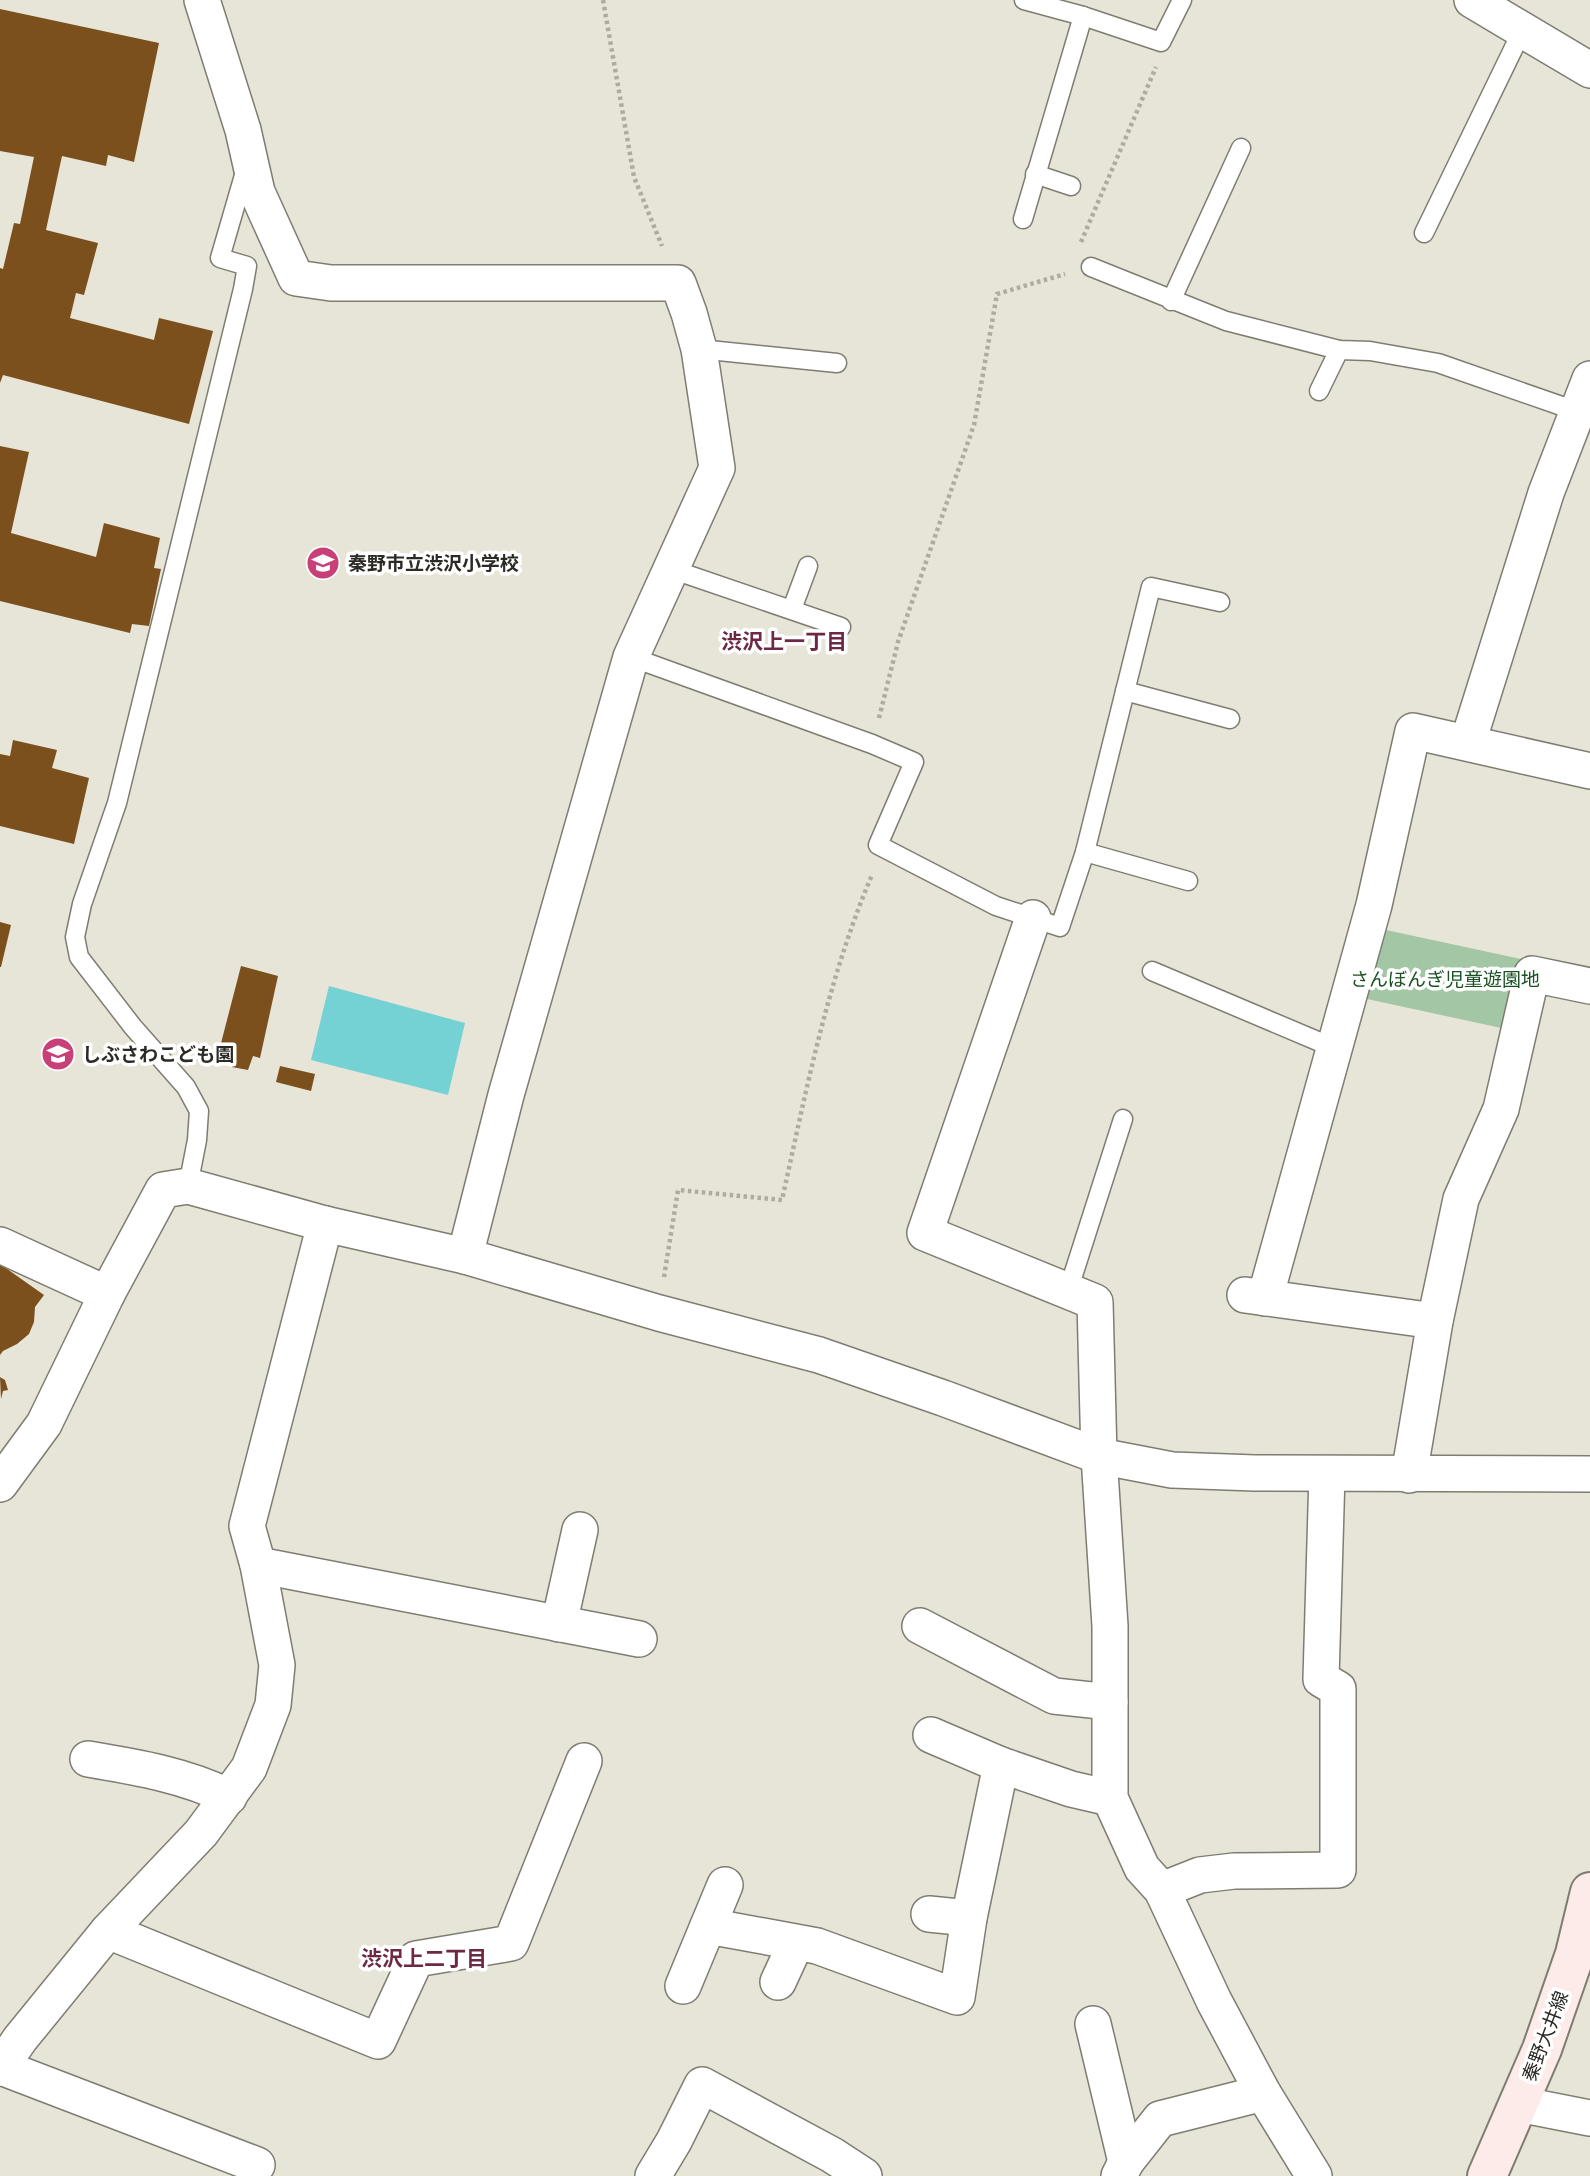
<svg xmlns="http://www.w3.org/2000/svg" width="1590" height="2176" font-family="'IBM Plex Sans','Noto Sans JP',sans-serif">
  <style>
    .green { fill: #a3c6a5 }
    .water { fill: #74d1d4 }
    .building { fill: #7c501c }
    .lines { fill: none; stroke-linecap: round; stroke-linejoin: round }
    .lane-casing { stroke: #7f7d71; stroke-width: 21 }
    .street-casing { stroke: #7f7d71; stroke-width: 38 }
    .secondary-casing { stroke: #7f7d71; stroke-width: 42 }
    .path { stroke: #aeaca2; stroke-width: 4.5; stroke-dasharray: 3.5 3.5; stroke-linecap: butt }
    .lane { stroke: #fff; stroke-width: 18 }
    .street { stroke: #fff; stroke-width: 35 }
    .secondary { stroke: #fcebe8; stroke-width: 38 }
    .labels { text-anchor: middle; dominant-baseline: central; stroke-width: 7; stroke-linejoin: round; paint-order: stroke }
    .poi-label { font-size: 19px; font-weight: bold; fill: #2b2a25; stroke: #fff; text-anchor: start }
    .park-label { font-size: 19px; fill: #195123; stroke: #fff }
    .street-label { font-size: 19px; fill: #2b2a25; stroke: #fff }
    .neighbourhood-label { font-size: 21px; font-weight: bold; fill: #6d2943; stroke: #fff }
  </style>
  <rect width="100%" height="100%" fill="#e7e4d8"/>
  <polygon class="green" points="1386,930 1521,959 1506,1029 1367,999"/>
  <polygon class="water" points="329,986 465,1023 448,1095 311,1060"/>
  <g class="building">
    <polygon points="0,9 159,43 134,162 108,155 106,166 62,156 46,230 98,243 84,295 76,293 70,318 154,340 159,318 213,331 189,424 3,375 0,383 0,268 3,269 14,223 20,224 34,157 0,151"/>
    <polygon points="0,446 29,452 11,533 96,557 104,523 160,538 154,568 161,569 149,626 132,624 130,633 0,601"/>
    <polygon points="13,740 57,750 52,768 89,778 74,844 0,826 0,754 10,756"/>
    <polygon points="0,922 11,925 1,967 0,967"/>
    <polygon points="241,966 278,976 260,1058 253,1056 248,1070 232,1067 235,1052 220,1047"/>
    <polygon points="280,1066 315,1074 311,1091 276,1082"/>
    <polygon points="0,1264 44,1295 35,1307 34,1322 29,1334 17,1344 3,1351 0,1355"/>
    <polygon points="0,1377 5,1380 8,1390 3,1391 1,1399"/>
  </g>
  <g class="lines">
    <defs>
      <g id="lane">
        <polyline points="1024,0 1083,16 1161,42 1182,0"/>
        <polyline points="1035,174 1071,186"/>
        <polyline points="1023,219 1083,16"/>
        <polyline points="1424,233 1522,31"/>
        <polyline points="1091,267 1226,321 1339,350 1370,351 1438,363 1576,411"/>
        <polyline points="1171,301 1241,148"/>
        <polyline points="699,349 837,363"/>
        <polyline points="1319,391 1339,350"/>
        <polyline points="671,569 841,627"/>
        <polyline points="792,609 808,566"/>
        <polyline points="631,657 872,744 914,762 878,845 996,906 1060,927 1085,852 1151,587 1220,602"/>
        <polyline points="1125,691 1230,719"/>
        <polyline points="1085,852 1188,881"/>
        <polyline points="1152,971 1334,1048"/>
        <polyline points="188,1186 197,1140 199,1111 186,1087 133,1027 79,957 75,937 82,904 117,803 243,289 247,266 220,258 245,172"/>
        <polyline points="1068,1291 1123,1119"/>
      </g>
      <g id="street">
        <polyline points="202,0 243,130 257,192 296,278 331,283 678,283 689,313 699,349 717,468 631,657 506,1095 465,1256"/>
        <polyline points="1472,0 1590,70"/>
        <polyline points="1468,742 1546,493 1590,379"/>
        <polyline points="1033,918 925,1233 1095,1302 1099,1456 1110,1626 1110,1798 1142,1868 1162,1890 1214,2001 1263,2093 1314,2176"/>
        <polyline points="0,1245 107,1294"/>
        <polyline points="1245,1295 1435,1321"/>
        <polyline points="1265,1298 1374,905 1413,731 1590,771"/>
        <polyline points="1409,1475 1435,1321 1461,1199 1501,1109 1532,974 1590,986"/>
        <polyline points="0,1484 44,1424 107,1294 163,1190 188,1186 325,1224 465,1256 659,1313 819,1355 943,1398 1099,1456 1172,1470 1255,1473 1590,1474"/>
        <polyline points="258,1565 639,1639"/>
        <polyline points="559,1624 580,1530"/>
        <polyline points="920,1626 1054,1696 1110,1702"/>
        <polyline points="931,1735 1001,1765"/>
        <path d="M88,1759c48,8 97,16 141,38"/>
        <polyline points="1162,1890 1200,1875 1234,1871 1338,1870 1338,1689 1321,1679 1327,1474"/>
        <polyline points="929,1914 969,1918"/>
        <polyline points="708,1926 817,1946 957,1997 969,1918 1001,1765 1071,1789 1110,1798"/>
        <polyline points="108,1931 378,2041 416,1959 511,1943 584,1761"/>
        <polyline points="778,1982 796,1943"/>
        <polyline points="683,1986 725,1885"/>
        <polyline points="1093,2024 1126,2162"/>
        <polyline points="1,2067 257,2165"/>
        <polyline points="0,2068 20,2039 108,1931 201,1833 249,1768 273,1705 277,1665 258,1565 247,1526 325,1224"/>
        <polyline points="1518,2104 1590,2118"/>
        <polyline points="653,2176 674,2141 702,2085 832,2155 864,2176"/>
        <polyline points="1119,2176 1126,2162 1160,2119 1263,2093"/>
      </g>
      <polyline id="secondary" points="1487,2176 1542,2049 1575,1954 1590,1892"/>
    </defs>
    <use href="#lane" class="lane-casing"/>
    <use href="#street" class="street-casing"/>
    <use href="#secondary" class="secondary-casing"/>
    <g class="path">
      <polyline points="603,0 634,177 662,246"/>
      <polyline points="1081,242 1156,67"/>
      <polyline points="879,718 898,642 974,425 997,294 1065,274"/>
      <path d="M664,1277l14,-87 104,10c24,-109 46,-222 90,-325"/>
    </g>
    <use href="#lane" class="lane"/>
    <use href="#street" class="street"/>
    <use href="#secondary" class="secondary"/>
  </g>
  <defs>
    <symbol id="school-disc" viewBox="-11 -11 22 22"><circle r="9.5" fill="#c93f78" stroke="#fff"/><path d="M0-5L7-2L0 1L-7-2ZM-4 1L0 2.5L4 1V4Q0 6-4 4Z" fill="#fff"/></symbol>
  </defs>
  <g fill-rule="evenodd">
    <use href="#school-disc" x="304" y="544" width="38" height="38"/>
    <use href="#school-disc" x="39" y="1035" width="38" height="38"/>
  </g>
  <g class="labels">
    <g class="poi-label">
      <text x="348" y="563">秦野市立渋沢小学校</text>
      <text x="82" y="1054">しぶさわこども園</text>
    </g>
    <g class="park-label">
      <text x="1445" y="979">さんぼんぎ児童遊園地</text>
    </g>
    <g class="street-label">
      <text transform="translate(1545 2036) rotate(-69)">秦野大井線</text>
    </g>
    <g class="neighbourhood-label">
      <text x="784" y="641">渋沢上一丁目</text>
      <text x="424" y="1958">渋沢上二丁目</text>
    </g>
  </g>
</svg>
